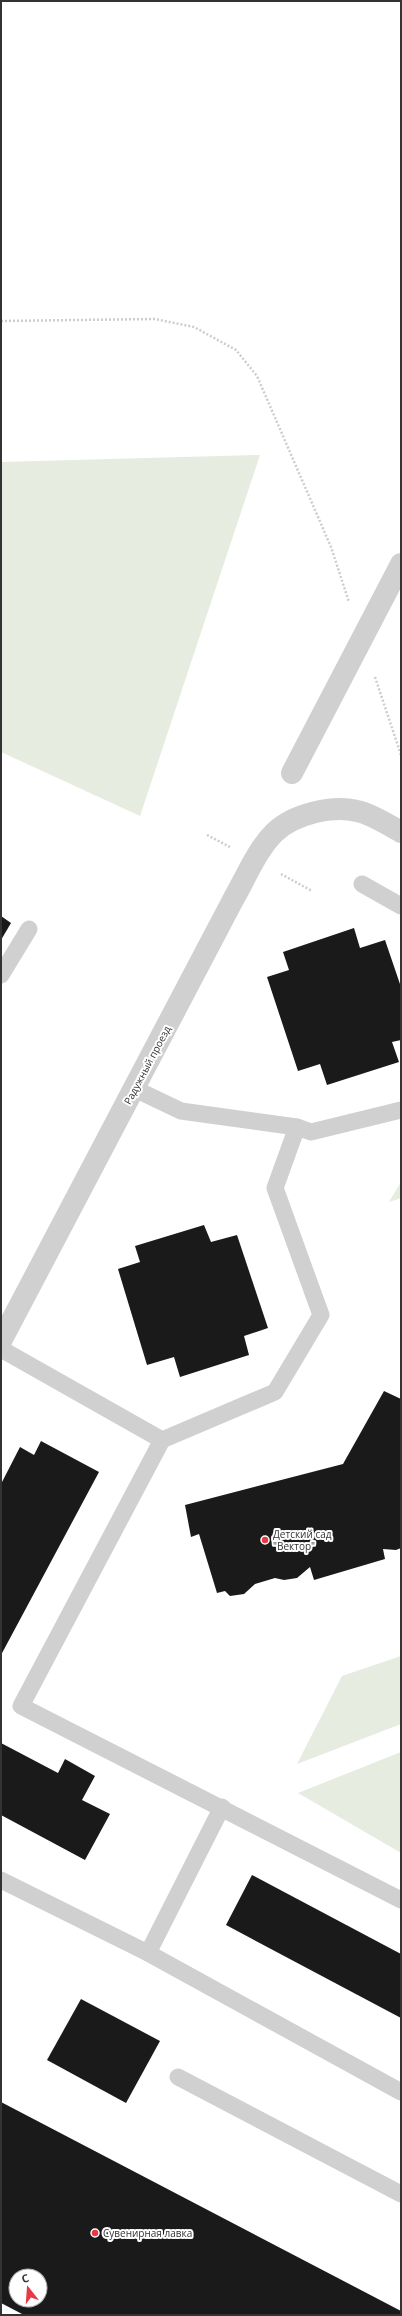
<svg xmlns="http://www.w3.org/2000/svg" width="402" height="2316" font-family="'Open Sans',sans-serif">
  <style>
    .green { fill: #e6ecdf }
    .building { fill: #1a1a1a; fill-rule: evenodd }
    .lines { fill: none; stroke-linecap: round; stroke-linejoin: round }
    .path { stroke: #cdcdcd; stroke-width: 2.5; stroke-dasharray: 2 2; stroke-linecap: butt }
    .lane { stroke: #d0d0d0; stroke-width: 17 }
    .street { stroke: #d0d0d0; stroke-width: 22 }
    .poi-dot { fill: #e63946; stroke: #fff; stroke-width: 1.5 }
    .labels { text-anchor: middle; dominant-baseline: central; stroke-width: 4; stroke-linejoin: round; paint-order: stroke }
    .street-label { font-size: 10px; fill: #333; stroke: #fff }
    .poi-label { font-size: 10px; fill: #333; stroke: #fff; text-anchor: start }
  </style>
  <rect width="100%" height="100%" fill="#fff"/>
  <g class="green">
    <polygon points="260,455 140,816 1,752 1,462"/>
    <polygon points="401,1182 401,1198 389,1202"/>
    <polygon points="401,1656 401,1724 297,1764 342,1676"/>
    <polygon points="401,1752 401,1853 298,1793"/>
  </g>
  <g class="building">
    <polygon points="1,916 11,923 1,940"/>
    <polygon points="354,928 360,948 385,940 401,987 401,1040 392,1042 399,1062 327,1085 320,1064 298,1071 267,977 289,970 283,952"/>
    <polygon points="204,1225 211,1242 237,1235 268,1328 244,1336 249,1355 180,1377 174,1357 147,1365 118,1269 140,1262 135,1246"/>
    <polygon points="384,1391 401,1399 401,1548 396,1550 383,1549 385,1559 314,1580 310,1567 297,1578 284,1580 275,1578 255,1584 244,1594 230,1596 225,1591 217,1593 199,1534 191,1537 185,1505 343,1464"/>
    <polygon points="41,1441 99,1472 1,1655 1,1484 20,1447 34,1455"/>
    <polygon points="1,1743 58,1773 65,1759 95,1776 82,1800 110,1814 85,1860 1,1815"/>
    <polygon points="252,1875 401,1954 401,2018 226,1925"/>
    <polygon points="81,1999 160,2041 126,2103 47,2060"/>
    <path d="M1,2102l400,209v4h-377l-23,-12zM16,2276h24v24h-24z"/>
  </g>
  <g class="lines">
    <g class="path">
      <polyline points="1,321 155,319 194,327 236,350 257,376 331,547 349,602"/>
      <polyline points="375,677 401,755"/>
      <polyline points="207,835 230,847"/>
      <polyline points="281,874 312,891"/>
    </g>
    <g class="lane">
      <polyline points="362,884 401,906"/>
      <polyline points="1,975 29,929"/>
      <polyline points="135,1089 181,1111 297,1127 311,1132 401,1110"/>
      <polyline points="297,1127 275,1188 321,1315 275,1392 162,1440 21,1706 401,1900"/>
      <polyline points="1,1349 162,1440"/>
      <polyline points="1,1880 148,1953 401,2092"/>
      <polyline points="148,1953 222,1807"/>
      <polyline points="178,2077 401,2194"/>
    </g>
    <g class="street">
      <polyline points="292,773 401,564"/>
      <path d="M1,1341l233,-443c12,-21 23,-48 40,-65 19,-19 58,-28 83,-22 15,3 31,14 44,21"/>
    </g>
  </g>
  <g class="poi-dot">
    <circle cx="265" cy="1540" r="4"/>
    <circle cx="95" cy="2233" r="4"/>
  </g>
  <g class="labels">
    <g class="street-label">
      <text transform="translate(147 1065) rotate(-62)">Радужный проезд</text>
    </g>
    <g class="poi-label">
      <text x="273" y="1534">Детский сад<tspan x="273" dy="12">"Вектор"</tspan></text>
      <text x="103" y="2233">Сувенирная лавка</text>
    </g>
  </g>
  <rect width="402" height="2316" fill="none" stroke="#333333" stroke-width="4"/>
  <g transform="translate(28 2288) rotate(343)"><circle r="19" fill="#ffffff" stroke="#adadad"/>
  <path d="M0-3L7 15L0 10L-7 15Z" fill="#e63946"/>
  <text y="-6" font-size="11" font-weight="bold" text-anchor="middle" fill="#333333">С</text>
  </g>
</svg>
